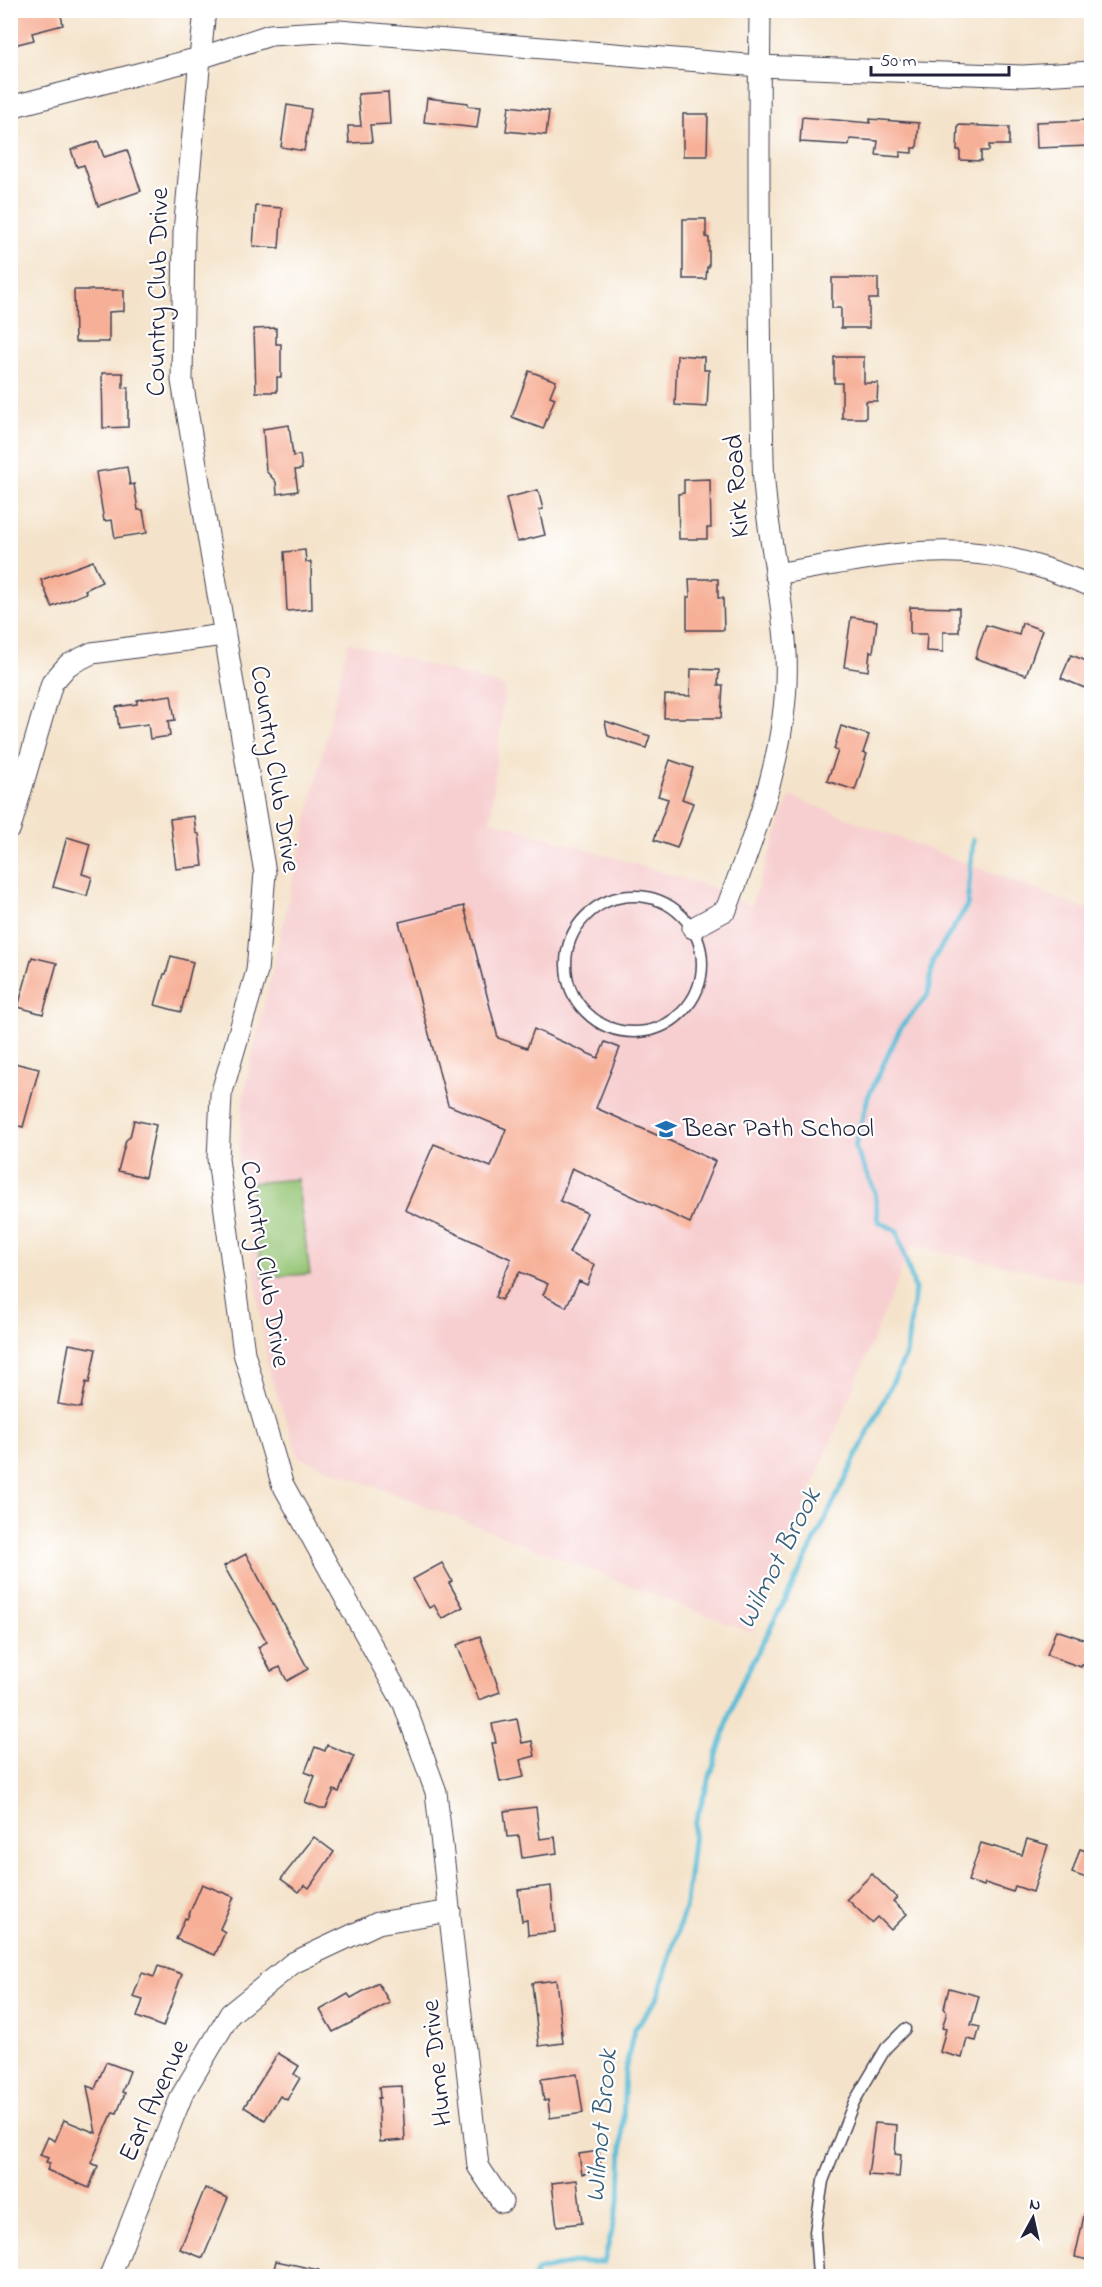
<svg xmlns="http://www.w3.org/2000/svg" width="1102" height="2287" font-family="'Indie Flower',sans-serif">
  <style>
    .built { fill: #f7cfd0 }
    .green { fill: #94c574; stroke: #5b7458; stroke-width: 1.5 }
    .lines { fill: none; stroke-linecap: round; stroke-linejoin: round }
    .stream { stroke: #58bbd6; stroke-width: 5 }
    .building { fill: #f7b098 }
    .lane-casing { stroke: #423f50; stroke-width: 13 }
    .street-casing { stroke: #423f50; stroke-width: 23 }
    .lane { stroke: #fff; stroke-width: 10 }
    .street { stroke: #fff; stroke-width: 21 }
    .labels { text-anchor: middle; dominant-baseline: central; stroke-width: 4.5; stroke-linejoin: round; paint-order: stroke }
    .street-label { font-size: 27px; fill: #22223b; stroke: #fff }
    .poi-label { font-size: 27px; fill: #22223b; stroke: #fff; text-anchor: start }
    .water-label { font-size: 28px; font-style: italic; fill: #385f79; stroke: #fff }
  </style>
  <rect width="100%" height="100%" fill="#fff"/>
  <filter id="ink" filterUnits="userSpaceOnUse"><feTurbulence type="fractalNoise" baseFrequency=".0167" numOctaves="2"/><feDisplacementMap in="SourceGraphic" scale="12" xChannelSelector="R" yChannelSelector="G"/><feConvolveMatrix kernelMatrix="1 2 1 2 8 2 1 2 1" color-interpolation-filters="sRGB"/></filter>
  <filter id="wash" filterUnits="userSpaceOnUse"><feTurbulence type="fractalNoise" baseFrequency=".008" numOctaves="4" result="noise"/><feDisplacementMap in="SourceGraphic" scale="24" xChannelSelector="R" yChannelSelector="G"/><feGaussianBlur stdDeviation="1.35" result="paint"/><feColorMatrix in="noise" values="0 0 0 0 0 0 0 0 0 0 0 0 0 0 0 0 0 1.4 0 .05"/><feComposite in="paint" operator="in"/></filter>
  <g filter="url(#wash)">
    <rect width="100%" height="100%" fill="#f4e3ca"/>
    <polygon class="built" points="348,642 505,687 490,820 711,887 751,906 790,796 1091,911 1091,1284 912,1246 752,1633 299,1457 269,1372 238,1164 244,1093"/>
    <polygon class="green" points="297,1179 310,1274 263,1277 250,1183"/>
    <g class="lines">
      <polyline class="stream" points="534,2276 537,2271 578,2262 604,2262 620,2197 625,2071 634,2030 658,1997 686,1904 695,1823 738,1690 792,1587 906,1355 915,1289 897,1231 878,1221 875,1192 855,1147 868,1097 901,1027 928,995 933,960 967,906 973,839"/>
    </g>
    <g id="blocks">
      <g class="building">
        <polygon points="10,10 60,10 63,25 32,33 34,40 10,46"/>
        <polygon points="388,92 390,124 370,125 372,142 349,143 348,126 361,126 358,94"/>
        <polygon points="427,98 468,103 468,106 480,107 477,128 424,122"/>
        <polygon points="287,105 311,109 304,151 281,147"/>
        <polygon points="509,106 549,111 546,135 506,131"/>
        <polygon points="683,114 708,114 707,156 683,156"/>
        <polygon points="802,117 870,123 870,119 919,123 917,148 912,148 912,153 900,152 900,157 876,155 878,141 850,139 849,145 800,142"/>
        <polygon points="1088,120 1089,146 1037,148 1036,122"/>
        <polygon points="958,125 1009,127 1009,145 989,145 989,151 981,151 981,161 960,160 960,150 957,150"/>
        <polygon points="98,141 104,157 127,150 141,191 98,206 84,165 77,167 71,150"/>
        <polygon points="256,206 282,208 279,248 253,246"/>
        <polygon points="683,219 706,219 706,237 709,238 709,267 707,267 706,279 683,279"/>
        <polygon points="832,278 878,278 878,299 869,299 869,328 841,328 841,308 832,308"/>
        <polygon points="74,290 124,290 124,311 109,312 109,342 75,342"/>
        <polygon points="276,328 276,344 281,344 281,377 277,377 277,392 256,392 254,329"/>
        <polygon points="677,355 704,357 704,370 709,370 707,407 675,405"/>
        <polygon points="834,357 864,357 864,383 878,383 877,401 866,401 866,418 842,418 842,383 834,383"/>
        <polygon points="529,371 556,381 550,396 555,398 543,429 512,417"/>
        <polygon points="102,373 123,373 123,388 128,387 128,427 103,428"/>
        <polygon points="289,425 293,456 300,455 302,469 295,470 298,491 277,494 276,482 266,471 263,429"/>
        <polygon points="127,467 130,485 134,484 138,510 143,510 147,533 115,538 112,520 104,521 96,472"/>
        <polygon points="710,479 711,528 707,528 707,539 679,539 678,494 684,493 684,480"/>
        <polygon points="538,490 543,509 539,510 545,535 517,542 506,498"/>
        <polygon points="305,550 306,562 311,562 312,609 287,611 284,552"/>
        <polygon points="93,561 102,582 85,590 86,593 52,607 41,580"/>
        <polygon points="689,579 718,579 718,598 723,598 724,630 687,630 687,597 690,597"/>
        <polygon points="910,607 959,608 959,632 943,632 943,652 926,651 927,634 910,634"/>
        <polygon points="851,617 877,621 873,652 870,651 868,671 844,667"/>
        <polygon points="1022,623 1042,630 1026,675 975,658 986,625 1019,635"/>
        <polygon points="1071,655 1092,663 1092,691 1061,678"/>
        <polygon points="691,669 719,670 718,685 723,685 721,718 664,718 665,695 690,696"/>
        <polygon points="171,695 175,720 168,721 170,736 150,739 148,724 119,728 116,707 137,704 137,700"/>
        <polygon points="605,721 650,736 646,748 608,736"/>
        <polygon points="841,726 869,735 863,753 867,754 855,790 827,781 838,751 834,749"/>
        <polygon points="670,760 693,768 682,799 693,803 677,848 654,840 668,799 658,796"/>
        <polygon points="194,816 196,833 199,834 203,866 176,869 170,819"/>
        <polygon points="67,837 90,844 82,874 92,877 87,896 53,887"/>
        <polygon points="464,906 498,1038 527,1048 534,1029 598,1058 605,1042 620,1048 596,1108 715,1161 690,1223 572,1168 560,1201 587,1213 569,1253 595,1265 587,1285 579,1281 566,1307 543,1295 548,1284 520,1272 501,1300 495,1297 511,1259 405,1210 434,1144 491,1167 506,1129 448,1105 399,922"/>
        <polygon points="171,956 193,962 181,1012 155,1005 164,974 166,974"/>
        <polygon points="32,957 57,963 43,1014 18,1007"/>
        <polygon points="10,1062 39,1069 23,1127 10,1124"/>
        <polygon points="134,1120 156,1125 145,1177 118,1171 126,1140 130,1137"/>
        <polygon points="69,1344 96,1349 89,1383 86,1382 81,1408 58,1404"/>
        <polygon points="246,1554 308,1669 287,1681 280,1667 271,1671 258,1647 267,1642 224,1566"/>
        <polygon points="442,1563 452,1581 449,1583 463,1607 442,1619 434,1605 429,1608 413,1579"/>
        <polygon points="1056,1630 1092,1642 1092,1668 1082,1665 1081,1667 1047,1655"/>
        <polygon points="480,1636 500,1692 479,1700 457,1645"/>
        <polygon points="517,1719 522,1743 532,1741 535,1756 520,1760 524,1777 500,1782 492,1743 496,1743 492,1724"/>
        <polygon points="327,1745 354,1756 339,1792 334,1790 326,1808 320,1808 305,1802 315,1776 305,1772 315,1747 325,1751"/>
        <polygon points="536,1807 540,1839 555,1837 557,1853 522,1858 519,1836 507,1837 504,1811"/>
        <polygon points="314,1837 334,1852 309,1888 305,1885 299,1892 281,1879"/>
        <polygon points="1027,1839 1048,1845 1033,1892 1015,1886 1013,1892 985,1883 984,1886 968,1881 981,1843 1022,1855"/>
        <polygon points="1080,1849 1092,1853 1092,1880 1072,1873"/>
        <polygon points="872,1874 897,1898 893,1901 907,1914 891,1930 878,1917 872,1923 847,1899"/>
        <polygon points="202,1884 234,1897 220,1929 225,1932 215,1955 176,1939 185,1918 187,1919"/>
        <polygon points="551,1886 555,1932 528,1935 527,1920 522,1921 518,1890"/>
        <polygon points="158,1966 182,1974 163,2027 137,2017 143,2000 133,1997 142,1973 154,1977"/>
        <polygon points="556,1980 563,2043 539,2046 532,1983"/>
        <polygon points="378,1983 390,2003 333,2032 320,2010 348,1994 351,1998"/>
        <polygon points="949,1988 979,1996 971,2025 980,2027 976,2041 967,2039 962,2058 940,2052 946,2029 942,2028 947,2012 944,2008"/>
        <polygon points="278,2053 299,2066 294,2074 300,2078 287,2100 280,2096 265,2120 244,2107"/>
        <polygon points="106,2062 130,2071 122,2092 125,2093 117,2113 113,2112 91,2163 98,2166 89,2188 47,2170 50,2163 46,2162 48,2158 40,2155 48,2137 55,2141 64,2120 96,2133 87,2086 95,2089"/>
        <polygon points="577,2074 583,2113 550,2118 548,2100 544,2101 541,2079"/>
        <polygon points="402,2086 405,2140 380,2142 378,2098 380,2098 379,2087"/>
        <polygon points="875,2123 897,2125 895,2154 901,2155 899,2177 868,2175"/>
        <polygon points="599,2151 602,2171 582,2174 579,2154"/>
        <polygon points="577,2180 582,2223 557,2226 552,2183"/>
        <polygon points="205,2188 228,2198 203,2258 180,2249"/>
        <polygon points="1085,2211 1092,2212 1092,2261 1075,2257"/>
        <polygon points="276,2261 319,2270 318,2277 272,2277"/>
      </g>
    </g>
  </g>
  <g filter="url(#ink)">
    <use href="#blocks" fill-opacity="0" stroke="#423f50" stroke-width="1.5"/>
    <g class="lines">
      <defs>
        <g id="lane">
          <circle cx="634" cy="964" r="68"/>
          <polyline points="818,2276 815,2232 823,2181 854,2102 886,2048 905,2029"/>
        </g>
        <g id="street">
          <polyline points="10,107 200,58 205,10"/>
          <path d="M775,574c71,-11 143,-30 215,-19 35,5 69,18 102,31"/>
          <polyline points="10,828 52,683 68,665 92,653 223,635"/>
          <path d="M693,928l33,-18c31,-82 64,-166 60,-256 -3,-65 -22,-129 -23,-195 -4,-149 -5,-299 -3,-449"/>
          <polyline points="502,2202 478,2166 436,1792 404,1704 282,1483 244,1353 218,1159 221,1095 257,971 265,873 182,381 184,232 200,58 270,35 339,31 759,66 1023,76 1092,72"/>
          <polyline points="110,2276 182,2095 230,2014 293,1963 378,1923 450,1911"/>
        </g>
      </defs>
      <use href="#lane" class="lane-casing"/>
      <use href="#street" class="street-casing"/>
      <use href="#lane" class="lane"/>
      <use href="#street" class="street"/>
    </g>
  </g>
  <defs>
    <symbol id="school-bare" viewBox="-9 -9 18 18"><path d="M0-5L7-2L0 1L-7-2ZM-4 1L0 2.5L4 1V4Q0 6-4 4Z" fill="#1f6fb2" stroke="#fff" stroke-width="2.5" paint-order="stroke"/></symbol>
  </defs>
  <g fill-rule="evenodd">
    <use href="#school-bare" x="651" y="1114" width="30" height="30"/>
  </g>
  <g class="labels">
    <g class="street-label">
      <text transform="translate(159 292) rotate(-89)">Country Club Drive</text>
      <text transform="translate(738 486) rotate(-94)">Kirk Road</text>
      <text transform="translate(274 769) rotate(81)">Country Club Drive</text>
      <text transform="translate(264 1264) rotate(81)">Country Club Drive</text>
      <text transform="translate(438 2063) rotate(-96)">Hume Drive</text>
      <text transform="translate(155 2101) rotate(-65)">Earl Avenue</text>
    </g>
    <g class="poi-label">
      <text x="683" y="1129">Bear Path School</text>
    </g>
    <g class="water-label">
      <text transform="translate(780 1559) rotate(-63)">Wilmot Brook</text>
      <text transform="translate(603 2126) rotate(-85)">Wilmot Brook</text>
    </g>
  </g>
  <rect width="1102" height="2287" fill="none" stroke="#fff" stroke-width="36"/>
  <g transform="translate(1033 2218) rotate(8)" stroke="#ffffff" stroke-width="4.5" paint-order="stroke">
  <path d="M0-4.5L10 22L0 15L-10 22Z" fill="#22223b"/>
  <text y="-9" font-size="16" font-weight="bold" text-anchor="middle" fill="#22223b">N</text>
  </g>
  <path d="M871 66v9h138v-9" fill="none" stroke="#22223b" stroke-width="3"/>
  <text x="880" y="66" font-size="18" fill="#22223b" stroke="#ffffff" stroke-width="4.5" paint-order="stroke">50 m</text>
</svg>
